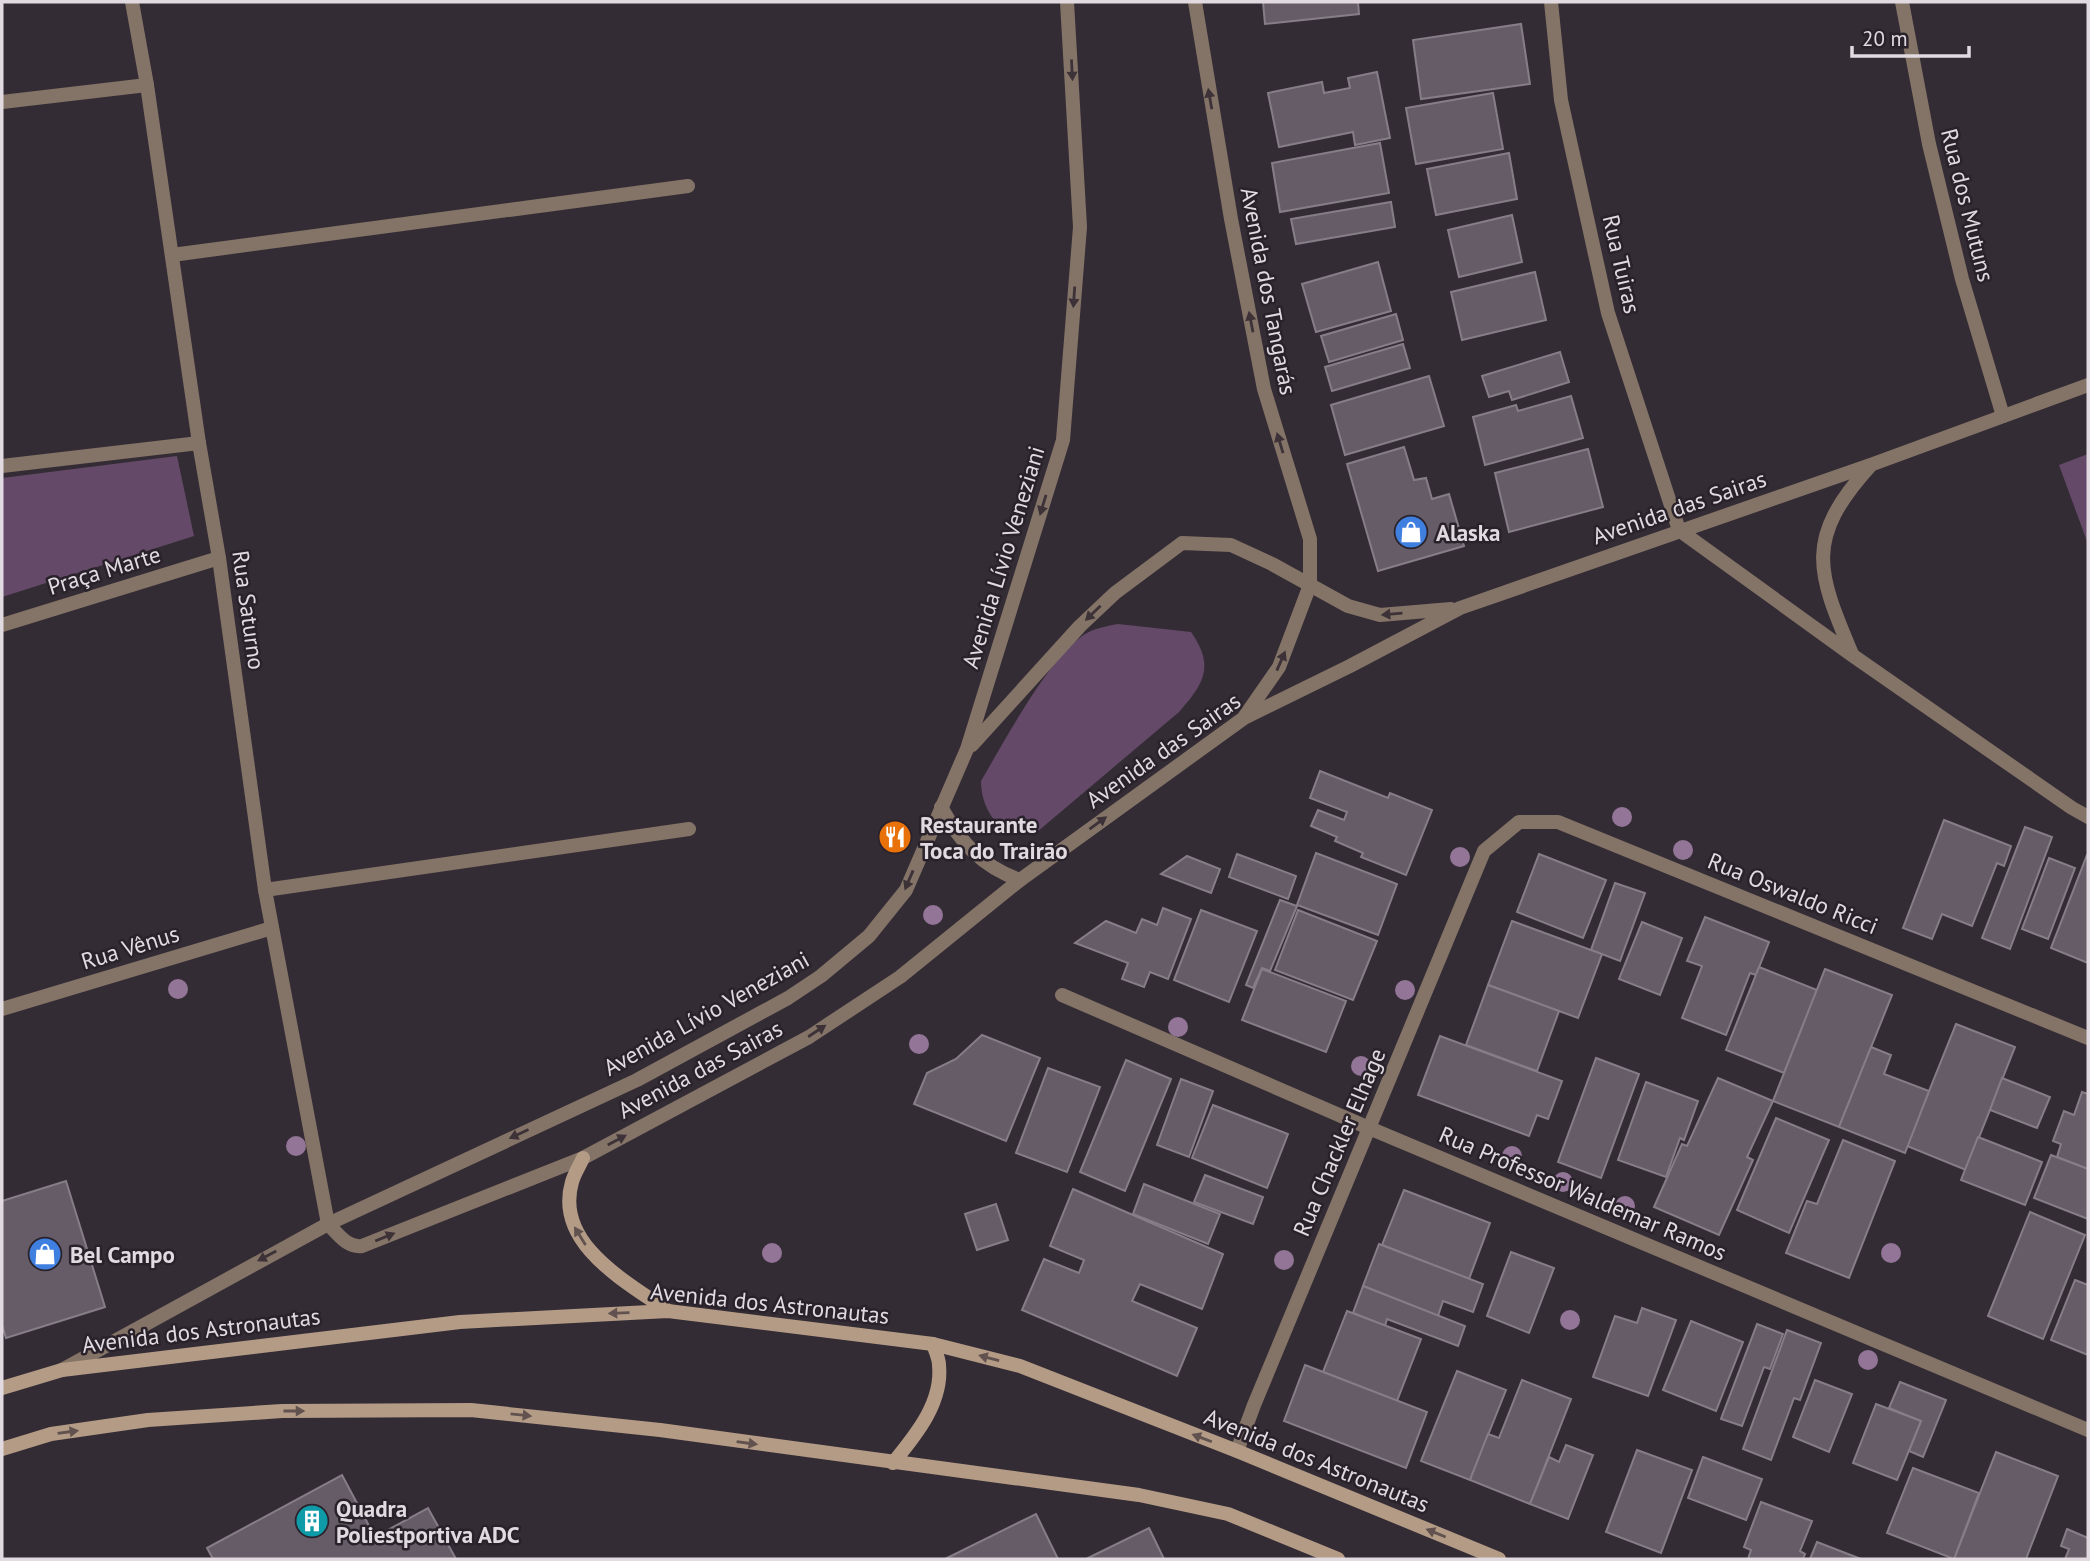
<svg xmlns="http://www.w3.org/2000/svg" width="2090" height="1561" font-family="'PT Sans',sans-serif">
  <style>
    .green { fill: #644968 }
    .building { fill: #655c67; stroke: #867d88; stroke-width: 2 }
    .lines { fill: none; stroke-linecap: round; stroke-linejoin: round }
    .lane { stroke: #847467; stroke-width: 14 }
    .street { stroke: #847467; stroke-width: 14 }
    .secondary { stroke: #b49b86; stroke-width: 14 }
    .tree { fill: #937597 }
    .oneway { fill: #3c3237 }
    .oneway2 { fill: #61524f }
    .labels { text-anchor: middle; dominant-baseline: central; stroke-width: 5; stroke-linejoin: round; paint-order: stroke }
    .street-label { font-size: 23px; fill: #e1dbe1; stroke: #2a222b }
    .poi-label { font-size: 23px; font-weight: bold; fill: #e1dbe1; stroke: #2a222b; text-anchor: start }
  </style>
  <rect width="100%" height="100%" fill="#342c35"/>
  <g class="green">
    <polygon points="2088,454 2088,544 2059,465"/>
    <polygon points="177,456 194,536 2,597 2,478"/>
    <path d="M1118,624l73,8c24,34 13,52 -12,80l-142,120c-34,10 -56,-20 -56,-51 22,-37 70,-128 106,-148 9,-5 20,-7 31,-9z"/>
  </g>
  <g class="building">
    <polygon points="1263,2 1358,2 1359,14 1265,24"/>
    <polygon points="1521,24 1530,84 1421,99 1413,40"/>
    <polygon points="1377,72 1390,138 1355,145 1353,132 1279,147 1268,93 1322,82 1324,93 1350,88 1348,78"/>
    <polygon points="1493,93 1503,149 1416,164 1406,108"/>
    <polygon points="1380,143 1389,193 1280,212 1272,163"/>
    <polygon points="1509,153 1517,199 1436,215 1427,169"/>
    <polygon points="1391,202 1395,227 1296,244 1291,219"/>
    <polygon points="1512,215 1522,262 1459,277 1448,230"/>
    <polygon points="1378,262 1391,311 1316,332 1302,284"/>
    <polygon points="1535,272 1546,320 1462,340 1451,292"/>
    <polygon points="1396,314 1403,340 1329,362 1321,336"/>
    <polygon points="1403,344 1410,368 1332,391 1325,367"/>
    <polygon points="1560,352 1569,382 1512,400 1509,391 1489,397 1482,376"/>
    <polygon points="1429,376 1444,426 1345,455 1331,405"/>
    <polygon points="1571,396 1583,438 1485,465 1473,417 1516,405 1518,411"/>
    <polygon points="1404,447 1414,480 1426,478 1432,499 1449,494 1464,546 1378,571 1347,464"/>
    <polygon points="1588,449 1603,507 1509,532 1495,473"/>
    <polygon points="1320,771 1388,798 1390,793 1432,810 1406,875 1361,857 1363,853 1335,841 1337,837 1311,826 1318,810 1344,820 1347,812 1310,798"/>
    <polygon points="1944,820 2011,846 2004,866 1997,863 1972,926 1942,914 1932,939 1903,928"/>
    <polygon points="2025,827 2052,837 2010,949 1982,938"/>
    <polygon points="1316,853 1397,884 1378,935 1297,905"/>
    <polygon points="1237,854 1296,876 1288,899 1229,877"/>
    <polygon points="1539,854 1606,880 1583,938 1517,912"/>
    <polygon points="2087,855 2088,855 2088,963 2051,948"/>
    <polygon points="1187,856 1220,869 1211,893 1161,874"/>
    <polygon points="2049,858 2075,868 2048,939 2022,929"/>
    <polygon points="1615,883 1645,893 1620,961 1591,950"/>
    <polygon points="1280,900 1297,906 1270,971 1262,968 1253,988 1246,985"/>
    <polygon points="1163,908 1191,919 1168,979 1150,972 1144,987 1122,979 1128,963 1075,943 1106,921 1136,933 1142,919 1157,925"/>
    <polygon points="1201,910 1257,931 1229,1002 1174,980"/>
    <polygon points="1298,910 1377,941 1353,1000 1275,970"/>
    <polygon points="1705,917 1769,942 1756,975 1750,973 1726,1035 1682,1018 1702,966 1687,961"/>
    <polygon points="1512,921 1602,954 1578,1018 1488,985"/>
    <polygon points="1642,922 1682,938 1660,995 1619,979"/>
    <polygon points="1759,967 1817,990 1784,1073 1726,1050"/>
    <polygon points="1262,969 1346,1001 1326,1052 1242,1020"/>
    <polygon points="1825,969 1892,995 1839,1127 1773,1101"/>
    <polygon points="1488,985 1559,1011 1537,1071 1466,1045"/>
    <polygon points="1956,1024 2015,1047 1966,1170 1907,1146"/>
    <polygon points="982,1035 1040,1058 1006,1141 914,1104 927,1073 956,1059"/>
    <polygon points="1440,1036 1562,1081 1548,1119 1537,1115 1529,1136 1418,1095"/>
    <polygon points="1871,1047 1891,1055 1884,1074 1929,1091 1905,1153 1839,1127"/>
    <polygon points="1596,1058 1639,1074 1601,1178 1558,1162"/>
    <polygon points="1126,1060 1171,1079 1125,1191 1080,1172"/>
    <polygon points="1048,1068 1100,1087 1067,1172 1016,1153"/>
    <polygon points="1718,1078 1773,1101 1747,1157 1753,1160 1719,1235 1654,1207 1682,1144 1687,1146"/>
    <polygon points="2002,1078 2050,1097 2037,1128 1990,1110"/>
    <polygon points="1181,1079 1213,1091 1189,1157 1157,1145"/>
    <polygon points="1646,1082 1698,1101 1684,1140 1680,1138 1666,1177 1618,1160"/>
    <polygon points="2082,1092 2088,1094 2088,1169 2057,1157 2061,1144 2053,1141 2064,1111 2074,1115"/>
    <polygon points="1213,1105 1288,1134 1267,1188 1192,1158"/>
    <polygon points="1776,1118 1829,1140 1789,1233 1737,1210"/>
    <polygon points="1978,1137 2042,1162 2025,1205 1961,1180"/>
    <polygon points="1843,1140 1895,1161 1849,1278 1786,1253 1807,1201 1817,1204"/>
    <polygon points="2051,1155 2088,1169 2088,1219 2034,1198"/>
    <polygon points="1205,1175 1263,1197 1253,1224 1194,1202"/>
    <polygon points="66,1181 105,1307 6,1338 2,1325 2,1201"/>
    <polygon points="1144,1184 1220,1214 1208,1244 1133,1214"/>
    <polygon points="1073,1189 1223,1254 1202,1309 1140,1284 1132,1301 1197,1328 1177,1376 1022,1310 1044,1259 1079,1273 1084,1260 1050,1246"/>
    <polygon points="1404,1190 1490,1223 1469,1279 1382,1245"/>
    <polygon points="996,1204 1008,1240 977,1250 965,1214"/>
    <polygon points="2030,1212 2085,1235 2043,1339 1988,1316"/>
    <polygon points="1379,1244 1483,1284 1473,1312 1443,1301 1438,1316 1363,1286"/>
    <polygon points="1511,1252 1554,1268 1529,1333 1487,1316"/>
    <polygon points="2075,1280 2088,1285 2088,1355 2051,1340"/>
    <polygon points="1363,1286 1465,1326 1458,1346 1387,1319 1385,1326 1353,1313"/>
    <polygon points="1642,1308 1676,1320 1648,1396 1593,1377 1615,1316 1637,1323"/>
    <polygon points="1347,1311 1421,1339 1397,1401 1323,1372"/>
    <polygon points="1691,1321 1743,1342 1716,1411 1663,1390"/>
    <polygon points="1757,1324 1783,1334 1770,1369 1764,1367 1742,1426 1721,1419"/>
    <polygon points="1787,1330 1821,1343 1800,1400 1794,1398 1771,1460 1743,1449"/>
    <polygon points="1305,1365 1427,1412 1406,1468 1284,1421"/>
    <polygon points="1457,1371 1506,1390 1470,1480 1421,1461"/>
    <polygon points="1522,1380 1571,1399 1530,1504 1470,1480 1488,1434 1499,1438"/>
    <polygon points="1815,1380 1852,1394 1829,1452 1793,1437"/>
    <polygon points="1900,1382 1946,1400 1923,1457 1909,1451 1921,1421 1889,1408"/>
    <polygon points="1876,1404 1921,1421 1897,1480 1853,1463"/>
    <polygon points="1566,1445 1593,1455 1568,1519 1530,1504 1549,1457 1559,1462"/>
    <polygon points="1637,1450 1692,1470 1661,1553 1606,1532"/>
    <polygon points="1996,1452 2058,1476 2026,1559 1954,1559"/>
    <polygon points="1703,1457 1762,1479 1746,1520 1688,1498"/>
    <polygon points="1913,1468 1979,1493 1954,1559 1887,1533"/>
    <polygon points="342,1475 375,1537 428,1508 456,1559 213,1559 207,1548"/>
    <polygon points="1761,1502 1812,1521 1800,1551 1805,1554 1803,1559 1748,1559 1751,1550 1744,1547"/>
    <polygon points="1036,1514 1058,1559 945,1559"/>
    <polygon points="1149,1528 1164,1559 1086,1559"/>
    <polygon points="2067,1529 2088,1538 2088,1559 2065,1559 2069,1549 2061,1546"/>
    <polygon points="1817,1542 1861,1559 1810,1559"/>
  </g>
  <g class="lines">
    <polyline class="lane" points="172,255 688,186"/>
    <g class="street">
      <polyline points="132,2 147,85 199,443 219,558 265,890 328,1224"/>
      <polyline points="1195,2 1231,219 1264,389 1310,539 1310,585 1279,667 1245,716"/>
      <polyline points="1551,2 1561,100 1608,313 1679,530 1852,655 2072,808 2088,817"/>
      <polyline points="1902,2 1929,144 1962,279 2003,416"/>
      <polyline points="2,102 147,85"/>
      <polyline points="2,466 199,443"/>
      <polyline points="2,625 219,558"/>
      <path d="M1852,654c-35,-83 -48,-115 18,-188"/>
      <polyline points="972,745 1080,626 1115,593 1182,543 1231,545 1272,564 1348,606 1380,615 1451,609"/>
      <path d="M941,807c20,36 40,59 79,73"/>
      <polyline points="265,890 689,829"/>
      <polyline points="1062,995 1369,1128 2088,1430"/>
      <polyline points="2,1009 272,928"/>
      <path d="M328,1224c10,10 19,24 34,22l221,-88 226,-121 91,-60 120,-97 224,-162 106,-52 110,-58 413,-144 215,-79"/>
      <polyline points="62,1370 328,1224 637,1080 788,998 821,976 869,936 906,890 967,749 1063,440 1080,227 1067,2"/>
      <polyline points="1237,1451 1254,1405 1484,851 1519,822 1558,822 2088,1038"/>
    </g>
    <g class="secondary">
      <path d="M583,1158c-3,7 -9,16 -11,24 -18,62 55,100 96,129"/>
      <polyline points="2,1388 62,1370 460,1322 668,1311 933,1344 1020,1366 1237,1451 1499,1559"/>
      <polyline points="2,1449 51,1434 148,1420 282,1411 471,1410 660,1430 1139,1495 1228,1514 1338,1559"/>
      <path d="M893,1463c22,-27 50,-60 46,-98 0,-7 -4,-15 -6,-21"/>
    </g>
  </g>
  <g class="tree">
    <circle cx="1622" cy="817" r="10"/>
    <circle cx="1683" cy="850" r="10"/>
    <circle cx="1460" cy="857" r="10"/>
    <circle cx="933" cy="915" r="10"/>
    <circle cx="178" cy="989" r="10"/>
    <circle cx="1405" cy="990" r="10"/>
    <circle cx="1178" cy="1027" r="10"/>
    <circle cx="919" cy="1044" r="10"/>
    <circle cx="1361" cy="1066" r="10"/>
    <circle cx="296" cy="1146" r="10"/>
    <circle cx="1512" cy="1156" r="10"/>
    <circle cx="1563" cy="1182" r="10"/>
    <circle cx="1625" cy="1206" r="10"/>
    <circle cx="772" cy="1253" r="10"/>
    <circle cx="1891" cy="1253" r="10"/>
    <circle cx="1284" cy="1260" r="10"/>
    <circle cx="1570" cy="1320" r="10"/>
    <circle cx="1868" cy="1360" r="10"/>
  </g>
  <defs><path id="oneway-solid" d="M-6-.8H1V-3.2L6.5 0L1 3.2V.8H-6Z" transform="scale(1.75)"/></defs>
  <g class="oneway">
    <use href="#oneway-solid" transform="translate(1072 70) rotate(87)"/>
    <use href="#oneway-solid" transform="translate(1210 99) rotate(-100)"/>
    <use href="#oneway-solid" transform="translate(1074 297) rotate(94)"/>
    <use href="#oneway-solid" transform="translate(1251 322) rotate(-101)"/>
    <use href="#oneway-solid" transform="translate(1280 443) rotate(-107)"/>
    <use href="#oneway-solid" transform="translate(1043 505) rotate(107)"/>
    <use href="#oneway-solid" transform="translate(1093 613) rotate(136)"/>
    <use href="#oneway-solid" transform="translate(1392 614) rotate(175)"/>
    <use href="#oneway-solid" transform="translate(1281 661) rotate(-66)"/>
    <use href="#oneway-solid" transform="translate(1098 823) rotate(-36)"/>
    <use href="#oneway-solid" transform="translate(909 880) rotate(113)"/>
    <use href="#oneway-solid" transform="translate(817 1031) rotate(-33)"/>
    <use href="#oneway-solid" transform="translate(519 1134) rotate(155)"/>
    <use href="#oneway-solid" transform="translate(617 1140) rotate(-28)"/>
    <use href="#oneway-solid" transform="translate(385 1237) rotate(-22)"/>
    <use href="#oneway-solid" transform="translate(267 1256) rotate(152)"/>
  </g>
  <g class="oneway2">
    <use href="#oneway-solid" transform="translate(580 1236) rotate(-122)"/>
    <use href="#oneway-solid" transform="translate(619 1313) rotate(178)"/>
    <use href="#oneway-solid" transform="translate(989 1358) rotate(-165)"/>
    <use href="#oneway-solid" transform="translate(294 1411)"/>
    <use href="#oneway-solid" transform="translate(521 1415) rotate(6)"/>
    <use href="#oneway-solid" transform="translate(68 1432) rotate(-8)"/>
    <use href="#oneway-solid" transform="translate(1202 1438) rotate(-159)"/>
    <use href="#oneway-solid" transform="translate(747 1443) rotate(8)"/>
    <use href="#oneway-solid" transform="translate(1436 1533) rotate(-158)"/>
  </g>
  <defs>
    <symbol id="shop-disc" viewBox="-11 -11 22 22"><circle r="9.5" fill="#3f7fe0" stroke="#2a222b"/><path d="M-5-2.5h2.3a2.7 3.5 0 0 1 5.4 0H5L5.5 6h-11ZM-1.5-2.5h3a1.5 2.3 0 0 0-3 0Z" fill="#fff"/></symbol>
    <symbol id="restaurant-disc" viewBox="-11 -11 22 22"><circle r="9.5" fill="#e8710a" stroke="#2a222b"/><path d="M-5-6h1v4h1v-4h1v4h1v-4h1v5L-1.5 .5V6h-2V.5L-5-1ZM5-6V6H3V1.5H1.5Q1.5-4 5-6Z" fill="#fff"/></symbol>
    <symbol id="building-disc" viewBox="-11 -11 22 22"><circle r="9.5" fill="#0f9aa8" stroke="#2a222b"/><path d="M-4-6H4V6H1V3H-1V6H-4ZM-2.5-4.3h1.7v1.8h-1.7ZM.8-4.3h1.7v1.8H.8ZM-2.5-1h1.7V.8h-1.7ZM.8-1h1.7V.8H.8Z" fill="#fff"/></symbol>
  </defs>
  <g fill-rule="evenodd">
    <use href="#shop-disc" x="1392" y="513" width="38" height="38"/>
    <use href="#restaurant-disc" x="876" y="818" width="38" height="38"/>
    <use href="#shop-disc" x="26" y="1235" width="38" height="38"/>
    <use href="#building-disc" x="293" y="1502" width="38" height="38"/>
  </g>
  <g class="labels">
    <g class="street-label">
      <text transform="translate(1968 205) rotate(76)">Rua dos Mutuns</text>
      <text transform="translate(1622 264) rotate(77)">Rua Tuiras</text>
      <text transform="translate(1269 291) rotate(79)">Avenida dos Tangarás</text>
      <text transform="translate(1679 507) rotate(-19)">Avenida das Sairas</text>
      <text transform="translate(1003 557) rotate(-73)">Avenida Lívio Veneziani</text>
      <text transform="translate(104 570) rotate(-17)">Praça Marte</text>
      <text transform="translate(249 610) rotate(82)">Rua Saturno</text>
      <text transform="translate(1163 750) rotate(-35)">Avenida das Sairas</text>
      <text transform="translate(1793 893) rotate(22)">Rua Oswaldo Ricci</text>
      <text transform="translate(130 947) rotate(-17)">Rua Vênus</text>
      <text transform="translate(706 1013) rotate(-29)">Avenida Lívio Veneziani</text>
      <text transform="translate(700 1069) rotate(-28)">Avenida das Sairas</text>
      <text transform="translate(1339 1142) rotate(-67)">Rua Chackler Elhage</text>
      <text transform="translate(1583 1193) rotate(23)">Rua Professor Waldemar Ramos</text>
      <text transform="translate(770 1303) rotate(6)">Avenida dos Astronautas</text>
      <text transform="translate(201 1330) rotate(-7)">Avenida dos Astronautas</text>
      <text transform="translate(1317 1460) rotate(22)">Avenida dos Astronautas</text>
    </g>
    <g class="poi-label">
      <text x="1436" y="532">Alaska</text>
      <text x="920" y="824">Restaurante<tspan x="920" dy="26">Toca do Trairão</tspan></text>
      <text x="70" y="1254">Bel Campo</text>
      <text x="336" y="1508">Quadra<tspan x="336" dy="26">Poliestportiva ADC</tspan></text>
    </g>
  </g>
  <rect width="2090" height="1561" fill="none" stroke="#e1dbe1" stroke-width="7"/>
  <path d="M1852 46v10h117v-10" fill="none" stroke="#e1dbe1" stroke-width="3.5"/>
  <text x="1862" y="46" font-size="21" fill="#e1dbe1" stroke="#2a222b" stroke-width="5" paint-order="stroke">20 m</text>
</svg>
